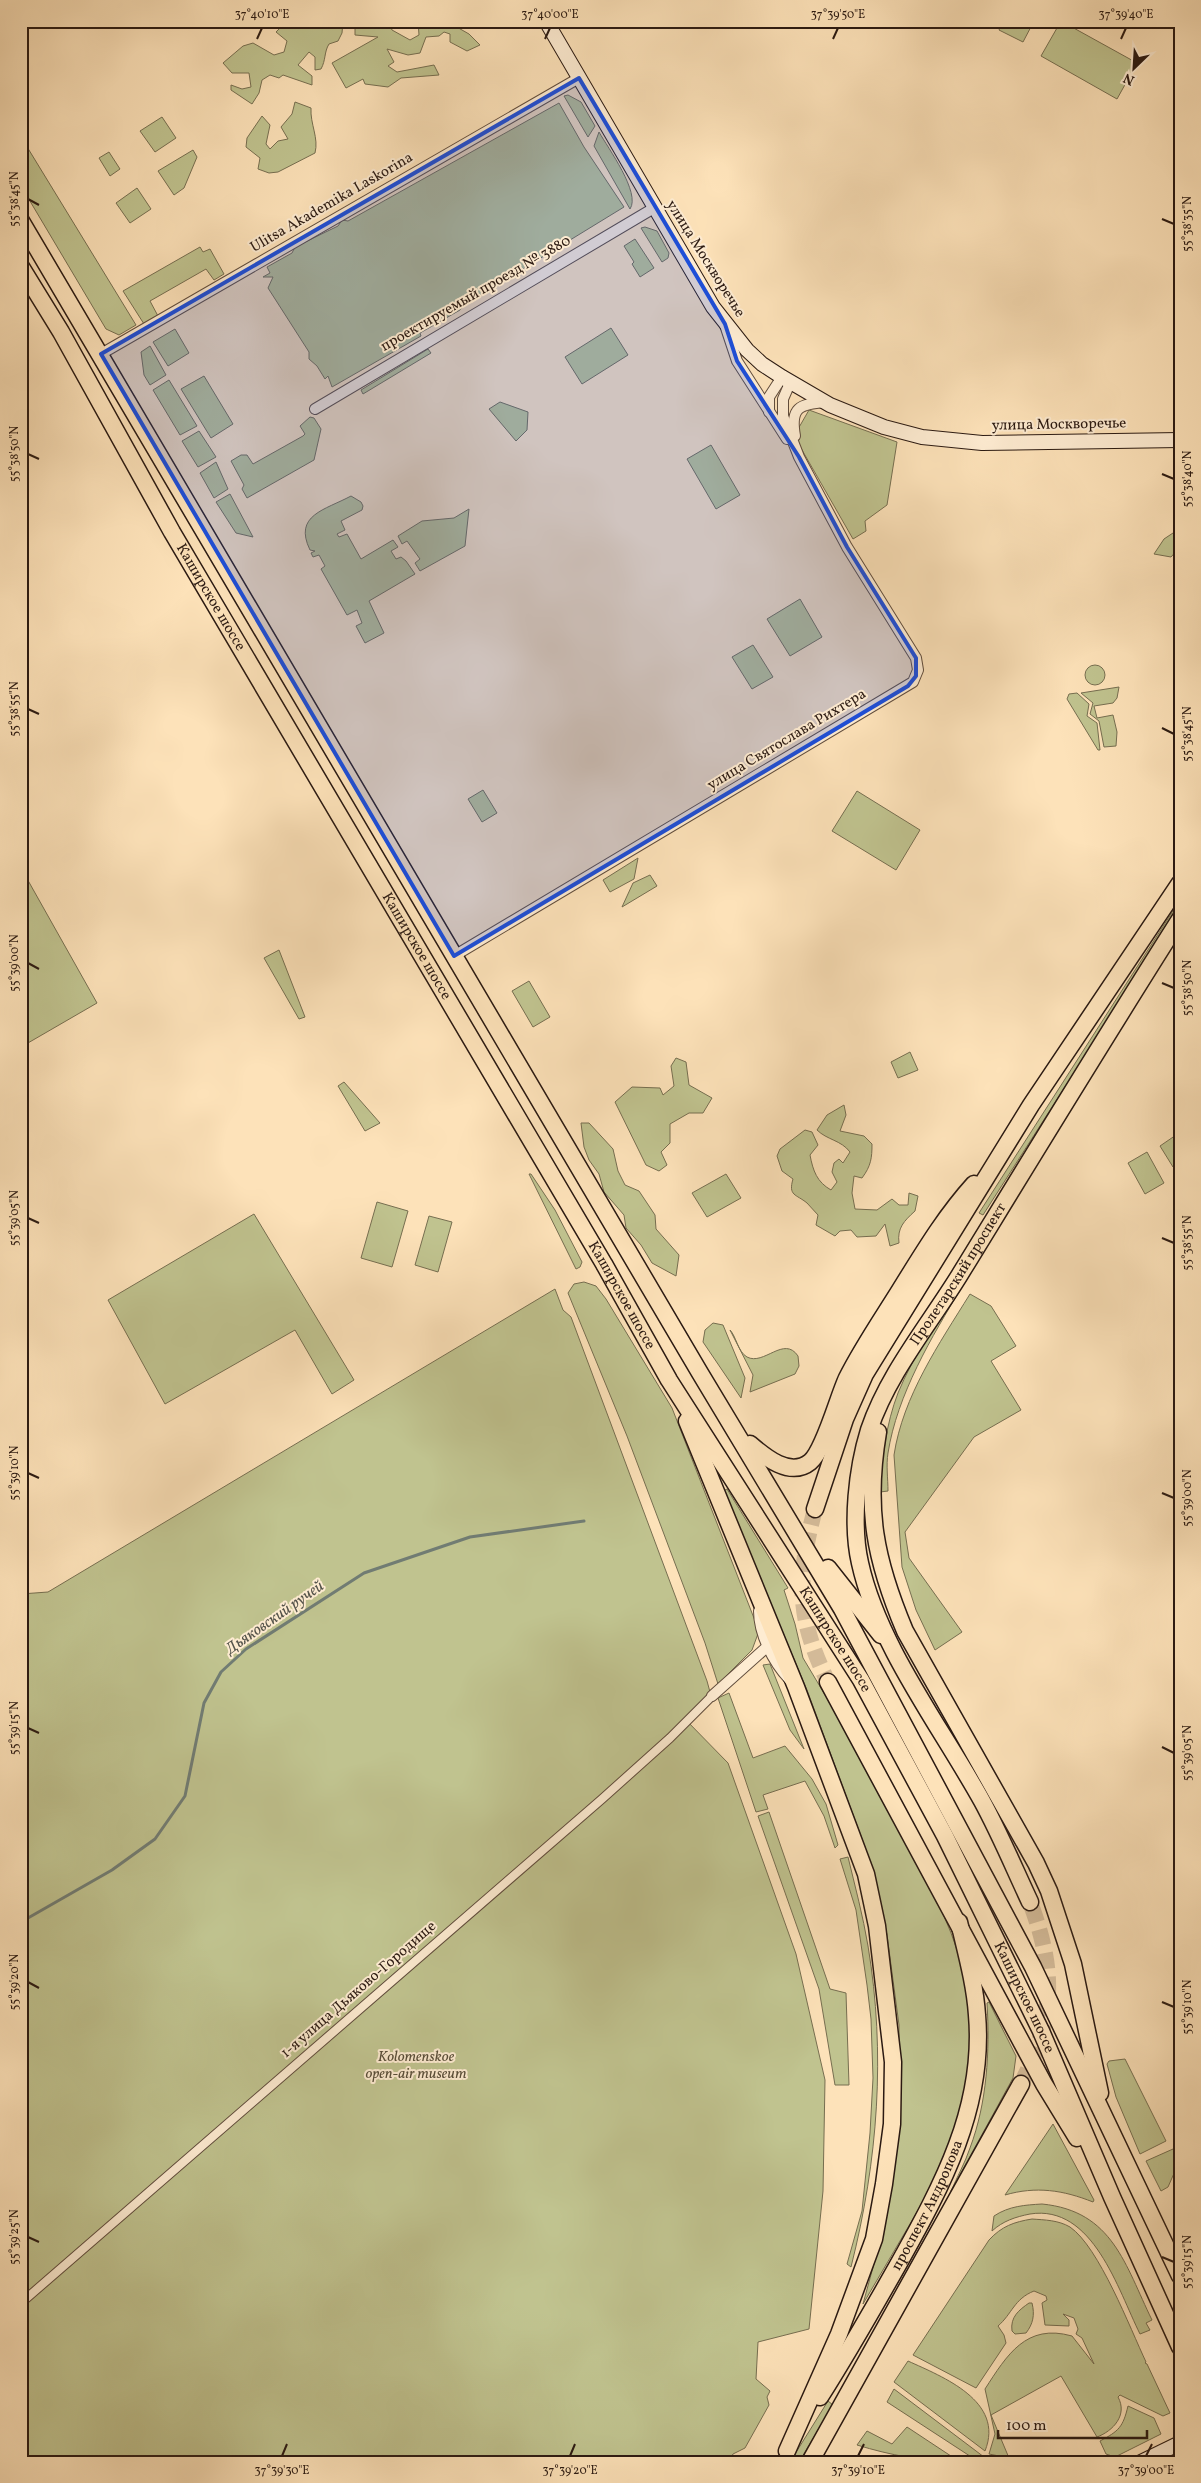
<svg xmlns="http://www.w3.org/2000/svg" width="1201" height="2483" font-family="Vollkorn,serif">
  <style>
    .green { fill: #c0c38f; stroke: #766e50 }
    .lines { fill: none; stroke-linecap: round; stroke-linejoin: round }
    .stream { stroke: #717c73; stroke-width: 3 }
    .primary-tunnel { stroke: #d3ba98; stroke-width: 16; stroke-dasharray: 16 8; stroke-linecap: butt }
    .pedestrian-casing { stroke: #604c3c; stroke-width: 10 }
    .minor-casing { stroke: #604c3c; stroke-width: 12 }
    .secondary-casing { stroke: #2b1a12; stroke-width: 16 }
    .primary-casing { stroke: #2b1a12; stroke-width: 19 }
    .pedestrian { stroke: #feecd2; stroke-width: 8 }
    .minor { stroke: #feecd2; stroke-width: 10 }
    .secondary { stroke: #feecd2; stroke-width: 14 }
    .primary { stroke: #fde2b9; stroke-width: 16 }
    .marked { fill: #1d4ed8; fill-opacity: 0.2; stroke: #1d4ed8; stroke-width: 4; stroke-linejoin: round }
    .ticks { fill: none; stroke: #2b1a12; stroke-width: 2 }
    .labels { text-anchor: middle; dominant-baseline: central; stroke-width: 4; stroke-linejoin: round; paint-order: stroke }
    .street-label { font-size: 15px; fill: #2b1a12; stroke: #feecd2 }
    .park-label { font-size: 15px; font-style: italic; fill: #584d38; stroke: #feecd2 }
    .water-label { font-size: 16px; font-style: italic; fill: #54534b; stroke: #feecd2 }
    .neatline { fill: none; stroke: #2b1a12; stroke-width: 2 }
    .ticks-label { font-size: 12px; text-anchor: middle; fill: #2b1a12 }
  </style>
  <rect width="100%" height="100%" fill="#fde2b9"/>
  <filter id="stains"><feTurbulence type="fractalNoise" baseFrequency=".004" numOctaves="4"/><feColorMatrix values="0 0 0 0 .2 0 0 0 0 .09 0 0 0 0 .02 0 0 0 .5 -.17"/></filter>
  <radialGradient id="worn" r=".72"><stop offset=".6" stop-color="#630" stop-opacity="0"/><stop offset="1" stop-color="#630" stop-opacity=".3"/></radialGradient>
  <g class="green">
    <path d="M297,21h22l2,3 5,-3h17l-1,12 -4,8 -9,3c-5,8 -3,16 -8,25l-6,1v-13l-6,-5 -11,13 14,11v9l-29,-10 -4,3 -9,-3 -8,5 -3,13 -7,11 -21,-14v-5l11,4 9,-2 -2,-14h-17l-9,-10 20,-17 10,-3 21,12 10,-3 3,-11 -11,-9 7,-7z"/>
    <polygon points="361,21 390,21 389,24 392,30 410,40 419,35 418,21 454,21 455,26 469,34 480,45 467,51 450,42 450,34 444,32 439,36 426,37 420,53 408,55 387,49 394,62 388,66 397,72 434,65 439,75 401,78 388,87 365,84 363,79 346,88 332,63 378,37 355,35 355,28"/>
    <polygon points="1003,21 1034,21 1023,42 999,30"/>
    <polygon points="1061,21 1137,63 1117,99 1041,56"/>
    <polygon points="568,95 581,102 595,126 588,137 564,96"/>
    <path d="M295,102l16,6c-1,16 8,30 4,45l-37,19 -9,1 -11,-4 2,-11 -14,-11 1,-9 15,-22 8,9 -4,19 4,5 8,-8 10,-2 -7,-12 11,-13z"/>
    <polygon points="559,103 584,147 624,207 464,305 460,310 420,333 421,336 332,387 328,376 325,379 317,366 309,359 309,352 268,288 273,277 263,277 270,273 267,267 292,253 295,247 338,226 342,220 348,221"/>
    <polygon points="162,117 176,138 155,152 140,131"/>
    <path d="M599,132c9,16 42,61 31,77l-36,-63z"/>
    <polygon points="21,137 136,325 119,335 106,329 21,186"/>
    <polygon points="193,150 197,157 184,188 174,195 158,171"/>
    <polygon points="109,152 120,169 110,176 99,158"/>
    <polygon points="137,188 151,209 130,223 116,203"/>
    <polygon points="645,227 657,231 669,253 668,258 662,262 641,228"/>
    <polygon points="635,239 654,268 640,277 632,264 634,262 624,246"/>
    <polygon points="200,247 203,252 210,249 224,274 214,280 206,269 150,301 158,316 144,324 123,291"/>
    <polygon points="611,328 628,355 582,384 565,357"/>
    <polygon points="175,329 189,353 168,366 153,342"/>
    <polygon points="150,346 166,375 150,385 144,375 141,352"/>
    <polygon points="428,349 431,353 363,394 361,390"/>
    <polygon points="204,376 233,424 211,438 181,389"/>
    <polygon points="169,380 197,426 180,435 153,390"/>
    <polygon points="500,402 528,412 527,430 516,441 489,409"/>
    <polygon points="809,410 897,442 887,505 865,521 866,531 853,539 794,436"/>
    <polygon points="310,417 314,418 321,429 314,460 247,498 242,489 244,485 231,461 241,455 247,455 253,464 303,436 305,434 300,426"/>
    <polygon points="199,431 216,457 198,467 182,441"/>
    <polygon points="711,445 740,495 716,509 687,459"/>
    <polygon points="216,462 228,489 214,498 200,473"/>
    <polygon points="230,494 253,537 236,533 216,502"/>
    <path d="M351,496l10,6 2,4 -1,4 -21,11 4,9 -8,4 2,3 8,-3 14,25 32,-19 5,7 -7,4 5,8 5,-2 5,4 9,13 -46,27 15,32 -19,10 -9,-17 6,-3 -5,-13 -10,5 -26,-46 4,-3 -6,-11 -6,2 -2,-4 4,-2 -5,-1c-17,-35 15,-40 41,-54z"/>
    <polygon points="469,509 465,546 420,571 415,563 420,559 407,541 402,544 398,536 422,521 454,518"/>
    <polygon points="1173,533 1180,533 1180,547 1171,557 1154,554 1164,539"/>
    <polygon points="800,599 822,637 790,656 767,619"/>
    <polygon points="753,645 773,677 752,689 732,657"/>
    <circle cx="1095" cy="675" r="10"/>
    <polygon points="1119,687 1117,698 1113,703 1094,706 1097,718 1113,715 1117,732 1116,746 1104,747 1099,721 1090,714 1093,703 1081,693"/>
    <polygon points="1077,693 1089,704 1087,716 1097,723 1100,750 1098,750 1067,699 1069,694"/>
    <polygon points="483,790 497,813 482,822 468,799"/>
    <polygon points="857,791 920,830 896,870 832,831"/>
    <polygon points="638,858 634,879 610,892 603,880"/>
    <polygon points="21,868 97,1003 21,1047"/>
    <polygon points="650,875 657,886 622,907 633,883"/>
    <polygon points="1180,900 1180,907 983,1215 979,1213"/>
    <polygon points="279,950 305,1017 299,1019 264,958"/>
    <polygon points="529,981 550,1017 533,1027 512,991"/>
    <polygon points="910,1052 918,1070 898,1078 891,1062"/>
    <polygon points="676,1058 686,1062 689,1085 712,1098 703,1113 689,1113 670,1124 670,1143 661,1152 667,1165 659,1171 646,1165 615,1102 632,1087 660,1088 663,1095 674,1086 671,1066"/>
    <polygon points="344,1082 380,1123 365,1131 338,1086"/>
    <path d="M844,1105l2,10 -6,16 24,5 8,8c0,14 -1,22 -10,34l-8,-2 -2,17 3,16 22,1 15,-11 7,6h9l1,-12 9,3 -3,15c-11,10 -18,17 -16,32l-9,3 -5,-22 -9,12 -19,1 -6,-7 -11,1 -5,5 -19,-11 2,-10c-4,-4 -7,-8 -11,-12 -11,-9 -19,-7 -14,-24l-11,-8 -5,-15 3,-7 25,-19 7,2 6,13 -8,10c3,16 7,27 21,35l6,-8 -5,-10 2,-9 5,-4 4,4 7,-11c-9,-12 -23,-12 -33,-22l10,-15z"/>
    <polygon points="581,1123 589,1123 613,1149 618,1171 625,1185 639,1191 655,1215 656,1229 679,1255 676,1276 652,1263 641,1245 626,1228 624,1215 604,1192 599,1174 589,1160 584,1147"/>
    <polygon points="1179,1133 1180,1163 1173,1167 1160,1146"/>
    <polygon points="1147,1152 1164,1183 1145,1194 1128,1163"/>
    <polygon points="529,1174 531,1174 555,1210 582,1262 580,1267 576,1269"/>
    <polygon points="726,1174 741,1198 707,1217 692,1193"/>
    <polygon points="377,1202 408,1211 392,1267 361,1258"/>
    <polygon points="254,1214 354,1380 332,1394 295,1330 165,1404 108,1300"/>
    <polygon points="429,1216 452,1222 438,1272 415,1265"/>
    <polygon points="584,1282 596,1286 606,1299 672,1408 759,1631 752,1650 718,1684 705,1643 627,1436 568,1293 574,1284"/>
    <path d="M962,1287c-30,49 -65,108 -74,166 -2,12 0,26 0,38l-8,1c2,-34 6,-68 18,-99 15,-37 39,-71 59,-104z"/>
    <polygon points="555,1289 563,1310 571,1317 707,1681 710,1692 684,1718 728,1763 796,1954 825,2080 823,2191 809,2329 758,2342 756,2379 770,2391 767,2397 769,2405 745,2448 733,2454 728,2462 21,2462 21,1594 48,1592"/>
    <path d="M970,1294l21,12 25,40 -25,15 30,49 -47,27 -69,95 4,26 53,74 -27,18 -19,-40 -14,-43 -8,-112c9,-59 45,-111 76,-161z"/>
    <polygon points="713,1323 723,1325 745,1378 741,1398 703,1342 705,1330"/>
    <path d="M730,1330c6,6 8,22 17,27 17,9 37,-22 51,-1l1,10 -4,8 -45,18 3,-17z"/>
    <polygon points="727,1489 788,1588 784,1590 795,1624 803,1658 852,1740 939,1904 951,1933 961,1961 974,2024 962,2113 937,2178 863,2304 881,2238 899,2085 899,2025 887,1935 878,1891 865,1847 807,1690 723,1491"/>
    <polygon points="770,1664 804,1749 790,1730 763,1665"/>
    <polygon points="729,1693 753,1758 785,1746 812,1779 826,1804 838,1845 835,1848 824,1816 805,1781 763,1795 768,1809 756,1812 718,1698"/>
    <polygon points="769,1812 830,1989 846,1993 849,2085 835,2085 819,1989 758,1816"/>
    <path d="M848,1857c7,29 15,59 20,89 18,108 10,214 -17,321l-4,-3 15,-53 8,-78 3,-55 -2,-59 -4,-34 -11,-75 -16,-51z"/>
    <path d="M989,2002l27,54 -3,22 -62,113c6,-14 14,-28 19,-43 17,-45 20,-97 17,-145z"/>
    <polygon points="1125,2059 1166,2141 1140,2154 1116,2097 1107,2064 1109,2061"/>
    <path d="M1053,2124l41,76 -1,2c-30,-12 -57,-16 -88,-7z"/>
    <polygon points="1173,2149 1179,2162 1168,2187 1161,2191 1146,2161"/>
    <path d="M1042,2204c71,7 83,61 110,116l-6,3 4,7 -10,4c-22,-44 -47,-130 -110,-120 -15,3 -27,7 -38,17l2,-15c15,-10 31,-11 48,-12z"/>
    <path d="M1032,2219c13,1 26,1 38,8 29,20 60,101 76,135l-1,1 2,1 23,49 -7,3 -43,-21 -2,2c10,18 -5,34 -21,40l-36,-61 -70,39 18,43 -20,-4 6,-20 -10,-45c22,-34 41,-66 87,-53l22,28 -12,-26 -6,-4 2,-5 -4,-11 -11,-4 6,6v6l-24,-1 -3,-22 5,-3 -1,-4 -12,-5c-20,8 -22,23 -36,35l6,9 2,8 -30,45 -63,-33 76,-115c13,-14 25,-18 43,-21z"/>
    <path d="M1029,2303h3c3,12 1,21 -6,30l-11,1 -3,-3c-2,-14 7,-21 17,-28z"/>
    <path d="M908,2361c35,16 97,40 77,90l-91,-69z"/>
    <polygon points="894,2389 984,2457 983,2462 979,2462 887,2402"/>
    <polygon points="828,2401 833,2405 799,2462 790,2462"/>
    <path d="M1128,2406l26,12 7,16 -46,23 -9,-3 -6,-13c19,-10 23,-14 28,-35z"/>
    <path d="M907,2427l53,35c-35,0 -70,-7 -103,-17l10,-14 25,13z"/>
  </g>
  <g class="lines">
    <polyline class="stream" points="21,1922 112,1870 155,1839 185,1796 204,1703 221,1672 246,1649 364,1573 470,1537 584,1521"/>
    <g class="primary-tunnel">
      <path d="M815,1509c-18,68 -19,108 13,173"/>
      <path d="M1021,2084c34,-67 35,-113 9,-182"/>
    </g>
    <defs>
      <polyline id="pedestrian" points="21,2303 602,1799 670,1738 712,1696"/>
      <g id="minor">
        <polyline points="725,325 737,361 787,439"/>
        <polyline points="101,354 579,78"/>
        <polyline points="315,409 654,208"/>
        <polyline points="769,412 769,397 782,377"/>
        <path d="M795,436c-5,-28 4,-32 30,-34"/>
        <polyline points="454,956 913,682 918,670 916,658 847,547 799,457 783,416 783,399 790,383"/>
        <path d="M759,1611c0,23 14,51 30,68"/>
        <polyline points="712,1696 768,1646"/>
      </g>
      <g id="secondary">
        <polyline points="546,21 713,307 747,350 762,364 782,377 830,405 884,427 922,437 982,443 1180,440"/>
        <polyline points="1141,2462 1180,2443"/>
      </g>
      <g id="primary">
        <polyline points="21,221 700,1373 842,1609 1033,1967 1180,2276"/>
        <path id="s1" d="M21,267l40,65 111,200 432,732 65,116 192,300 84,156 96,195 71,166 68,150"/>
        <polyline points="687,1421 796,1687 866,1874 877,1926 893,2062 892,2124 884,2184 874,2239 839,2334 787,2451"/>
        <path d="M878,1432c-13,77 -3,128 27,199l131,232 13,28 24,73 27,129"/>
        <path d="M750,1444c15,13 40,34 60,18 14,-11 28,-65 37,-84 15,-30 35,-59 53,-88 23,-37 45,-74 74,-106"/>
        <polyline points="815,1509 845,1419 865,1374 1031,1105 1180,883"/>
        <polyline points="828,1568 881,1635"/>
        <polyline points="828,1682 1044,2084 1077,2138"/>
        <path id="s2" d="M1030,1902c-16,-34 -30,-68 -48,-101 -41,-74 -104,-156 -122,-238 -9,-39 -3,-94 9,-133 19,-56 59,-104 90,-154 73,-119 146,-239 221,-357"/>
        <path id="s3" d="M820,2397c28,-44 53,-88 79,-134 43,-77 86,-156 78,-248 -2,-31 -11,-63 -18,-93"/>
        <polyline points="810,2462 1021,2084"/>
      </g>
    </defs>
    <use href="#pedestrian" class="pedestrian-casing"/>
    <use href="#minor" class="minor-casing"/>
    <use href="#secondary" class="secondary-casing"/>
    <use href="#primary" class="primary-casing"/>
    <use href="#pedestrian" class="pedestrian"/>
    <use href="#minor" class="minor"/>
    <use href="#secondary" class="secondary"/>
    <use href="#primary" class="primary"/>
  </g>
  <path class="marked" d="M579,78l146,246 12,37 62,96 48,90 69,111v18l-8,10 -454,270 -353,-602z"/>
  <path class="ticks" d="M257,39l5,-11M545,39l5,-11M833,39l5,-11M1121,39l5,-11M28,199l11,6M1162,219l12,5M28,454l11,5M1162,474l12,5M28,709l11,5M1162,728l12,6M28,963l11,6M1162,983l12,5M28,1218l11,5M1162,1238l12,5M28,1473l11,5M1162,1493l12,5M28,1728l11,5M1162,1747l12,6M28,1982l11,6M1162,2002l12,5M28,2237l11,5M1162,2257l12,5M282,2456l5,-12M570,2456l5,-12M858,2456l6,-12M1146,2456l6,-12"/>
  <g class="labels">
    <g class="street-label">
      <text transform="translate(332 203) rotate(-30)">Ulitsa Akademika Laskorina</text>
      <text transform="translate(705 259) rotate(58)">улица Москворечье</text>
      <text transform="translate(476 294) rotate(-30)">проектируемый проезд № 3880</text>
      <text transform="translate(1059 425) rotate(-1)">улица Москворечье</text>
      <text stroke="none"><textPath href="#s1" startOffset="381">Каширское шоссе</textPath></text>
      <text transform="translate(787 740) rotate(-31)">улица Святослава Рихтера</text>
      <text stroke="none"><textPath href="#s1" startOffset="786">Каширское шоссе</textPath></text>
      <text stroke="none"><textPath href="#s2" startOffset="695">Пролетарский проспект</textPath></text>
      <text stroke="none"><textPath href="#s1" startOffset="1191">Каширское шоссе</textPath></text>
      <text stroke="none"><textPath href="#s1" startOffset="1596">Каширское шоссе</textPath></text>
      <text transform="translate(359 1990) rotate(-41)">1-я улица Дьяково-Городище</text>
      <text stroke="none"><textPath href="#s1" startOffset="2001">Каширское шоссе</textPath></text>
      <text stroke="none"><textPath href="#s3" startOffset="220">проспект Андропова</textPath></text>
    </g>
    <g class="park-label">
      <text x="416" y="2057">Kolomenskoe<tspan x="416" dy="17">open-air museum</tspan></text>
    </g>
    <g class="water-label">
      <text transform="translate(275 1618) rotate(-35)">Дьяковский ручей</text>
    </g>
  </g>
  <rect width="1201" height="2483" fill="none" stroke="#fde2b9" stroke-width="55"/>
  <g transform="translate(1134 68) rotate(205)" stroke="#feecd2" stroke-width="4" paint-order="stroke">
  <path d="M0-4L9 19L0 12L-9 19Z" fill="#2b1a12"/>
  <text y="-8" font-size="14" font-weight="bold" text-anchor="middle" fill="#2b1a12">N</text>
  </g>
  <path d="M998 2430v8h149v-8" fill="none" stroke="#2b1a12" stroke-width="2.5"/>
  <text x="1006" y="2430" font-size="15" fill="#2b1a12" stroke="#feecd2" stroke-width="4" paint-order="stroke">100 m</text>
  <rect x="28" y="28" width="1146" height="2428" class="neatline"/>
  <g class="ticks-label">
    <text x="262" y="18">37°40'10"E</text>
    <text x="550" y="18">37°40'00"E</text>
    <text x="838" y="18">37°39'50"E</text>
    <text x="1126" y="18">37°39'40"E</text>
    <text transform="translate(14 199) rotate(-90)" y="4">55°38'45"N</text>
    <text transform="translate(1187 224) rotate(-90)" y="4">55°38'35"N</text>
    <text transform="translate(14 454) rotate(-90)" y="4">55°38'50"N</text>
    <text transform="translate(1187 479) rotate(-90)" y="4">55°38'40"N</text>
    <text transform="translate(14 709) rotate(-90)" y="4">55°38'55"N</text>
    <text transform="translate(1187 734) rotate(-90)" y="4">55°38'45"N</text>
    <text transform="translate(14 963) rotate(-90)" y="4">55°39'00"N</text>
    <text transform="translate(1187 988) rotate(-90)" y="4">55°38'50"N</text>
    <text transform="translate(14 1218) rotate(-90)" y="4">55°39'05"N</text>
    <text transform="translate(1187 1243) rotate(-90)" y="4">55°38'55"N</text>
    <text transform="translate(14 1473) rotate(-90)" y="4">55°39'10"N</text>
    <text transform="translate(1187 1498) rotate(-90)" y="4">55°39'00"N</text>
    <text transform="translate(14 1728) rotate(-90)" y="4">55°39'15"N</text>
    <text transform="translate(1187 1753) rotate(-90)" y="4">55°39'05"N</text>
    <text transform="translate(14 1982) rotate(-90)" y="4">55°39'20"N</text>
    <text transform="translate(1187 2007) rotate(-90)" y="4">55°39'10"N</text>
    <text transform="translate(14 2237) rotate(-90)" y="4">55°39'25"N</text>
    <text transform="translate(1187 2262) rotate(-90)" y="4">55°39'15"N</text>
    <text x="282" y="2474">37°39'30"E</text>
    <text x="570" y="2474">37°39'20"E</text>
    <text x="858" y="2474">37°39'10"E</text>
    <text x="1146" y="2474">37°39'00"E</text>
  </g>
  <rect width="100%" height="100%" filter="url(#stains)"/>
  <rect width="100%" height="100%" fill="url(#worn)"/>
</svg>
